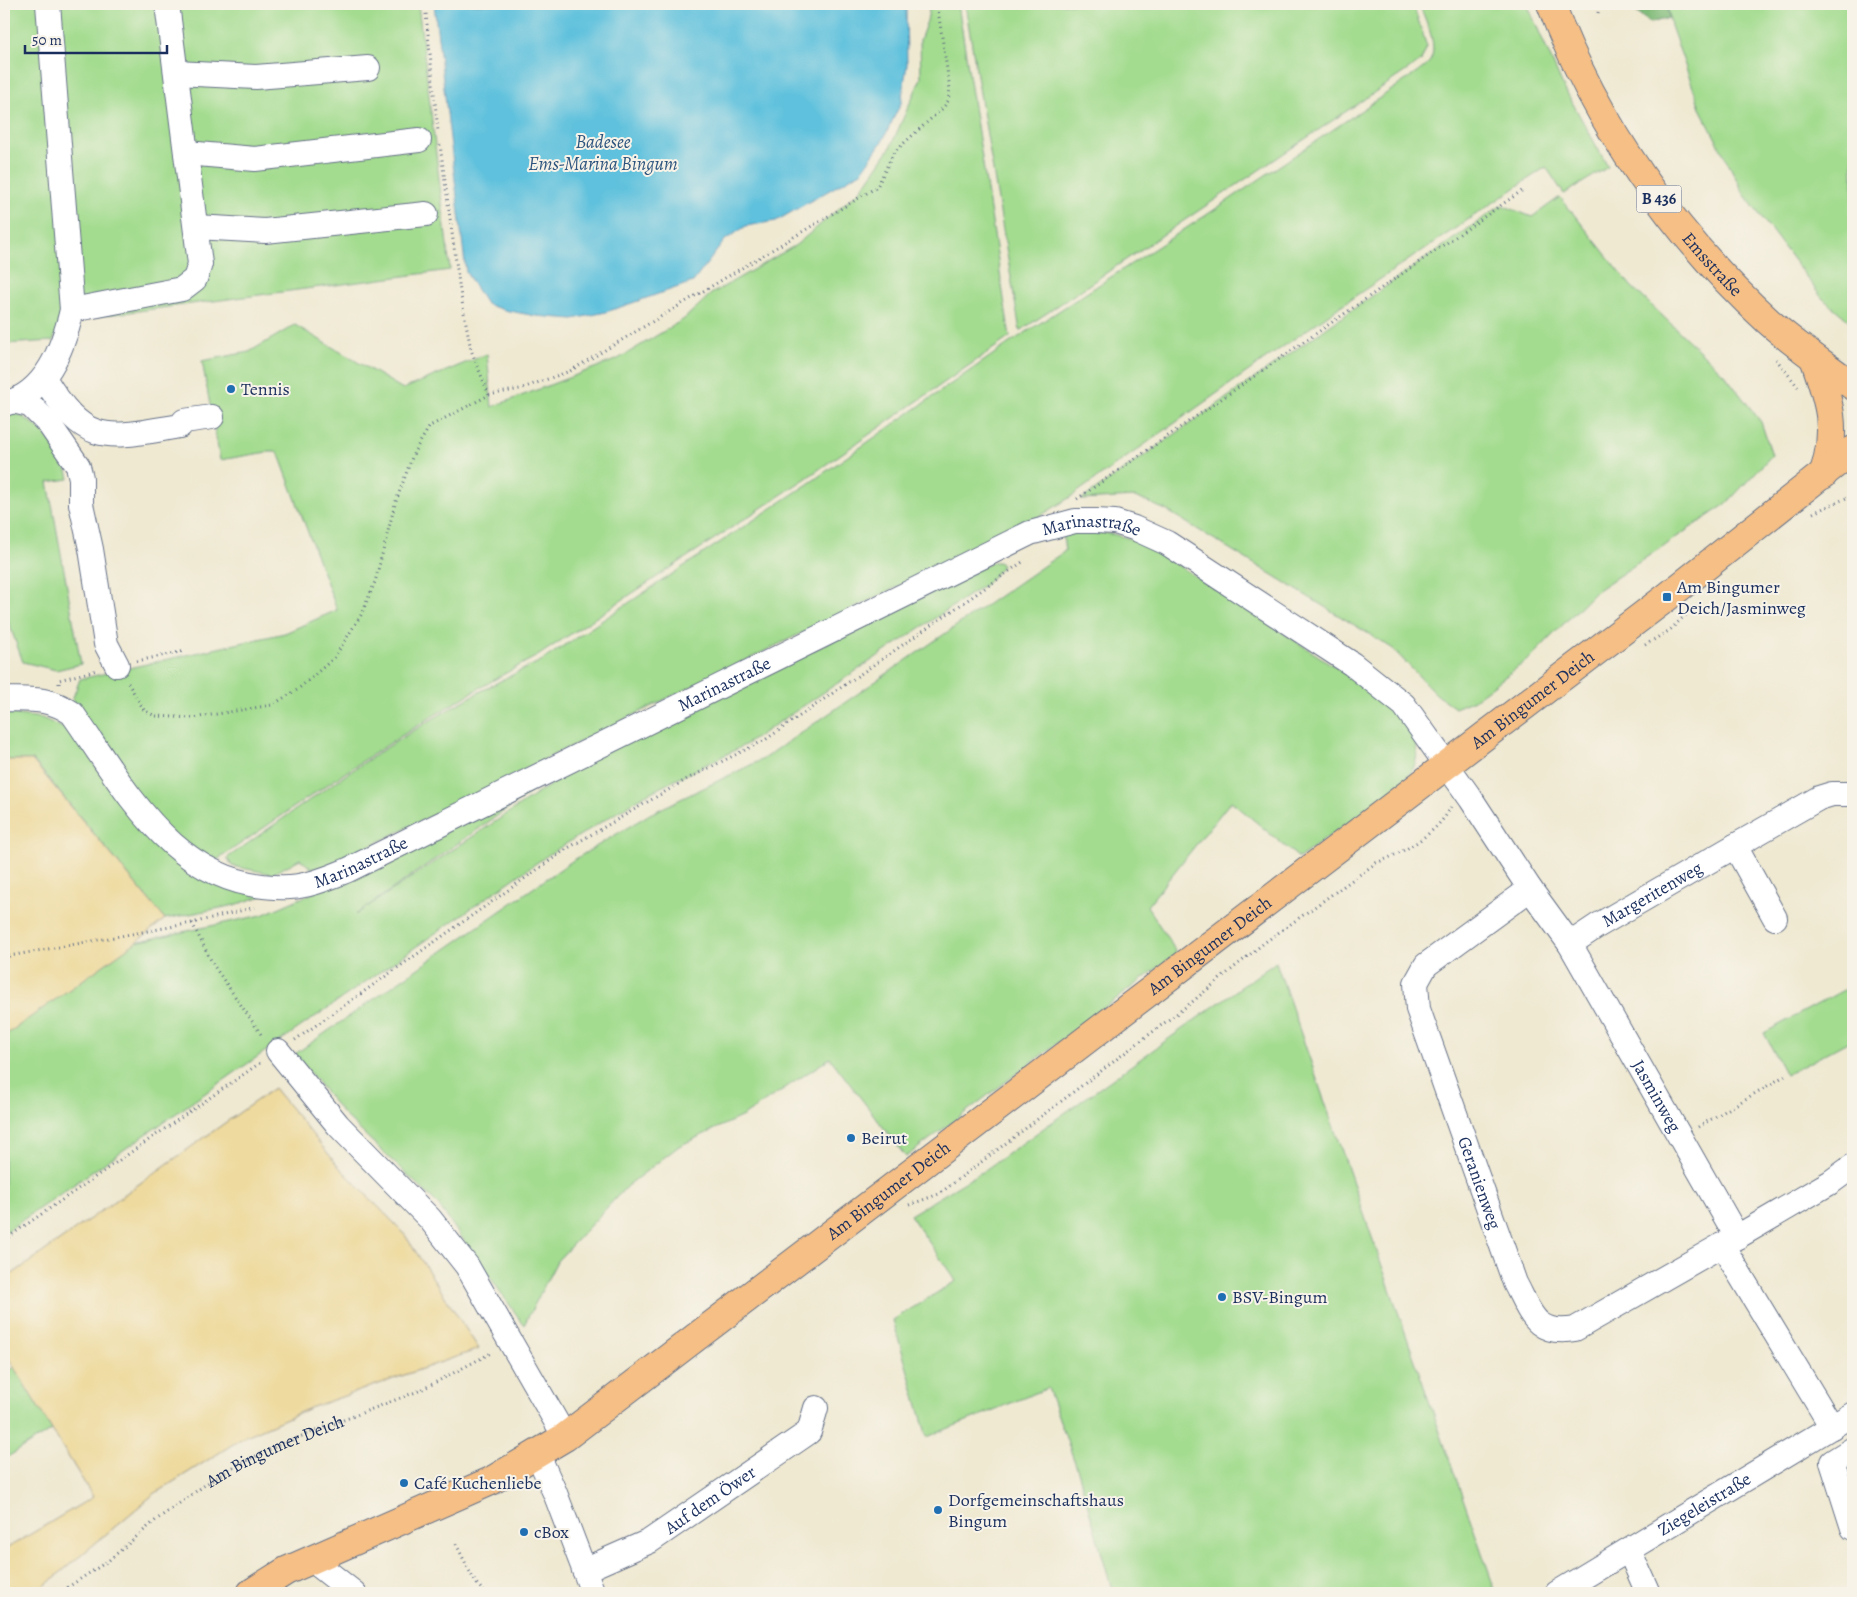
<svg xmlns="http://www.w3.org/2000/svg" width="1857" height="1597" font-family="Alegreya,serif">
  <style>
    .green { fill: #a3dc8f; stroke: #5f8676 }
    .forest { fill: #82bc7a; stroke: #4e766c }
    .sand { fill: #eeda9e; stroke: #84847e }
    .water { fill: #5fc1dd; stroke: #3d789e }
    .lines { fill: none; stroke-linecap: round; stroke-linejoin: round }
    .minor-casing { stroke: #657087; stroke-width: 26 }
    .major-casing { stroke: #657087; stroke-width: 30 }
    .path { stroke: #657087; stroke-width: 3; stroke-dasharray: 1 4; stroke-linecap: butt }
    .minor { stroke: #fff; stroke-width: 24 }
    .major { stroke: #f5bf86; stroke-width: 28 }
    .poi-dot { fill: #1f6fb2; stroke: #f7f3e8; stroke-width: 2 }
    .labels { text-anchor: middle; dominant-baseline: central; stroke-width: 4; stroke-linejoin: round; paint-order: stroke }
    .shield { fill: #f7f3e8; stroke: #5d6a87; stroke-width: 1 }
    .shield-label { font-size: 16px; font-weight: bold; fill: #1b2f5e }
    .street-label { font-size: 18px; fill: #1b2f5e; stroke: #f7f3e8 }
    .poi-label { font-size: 18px; fill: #1b2f5e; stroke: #f7f3e8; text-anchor: start }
    .water-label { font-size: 19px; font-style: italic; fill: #2c547e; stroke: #f7f3e8 }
  </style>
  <rect width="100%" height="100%" fill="#f7f3e8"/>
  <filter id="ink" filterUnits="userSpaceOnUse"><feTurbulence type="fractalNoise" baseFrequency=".02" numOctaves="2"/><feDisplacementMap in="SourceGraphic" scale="10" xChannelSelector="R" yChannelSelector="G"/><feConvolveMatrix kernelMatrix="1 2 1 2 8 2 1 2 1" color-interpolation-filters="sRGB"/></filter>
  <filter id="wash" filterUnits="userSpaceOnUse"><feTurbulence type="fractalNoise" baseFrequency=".0096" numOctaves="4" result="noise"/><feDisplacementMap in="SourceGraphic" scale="20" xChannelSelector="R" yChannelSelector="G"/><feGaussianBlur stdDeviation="1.12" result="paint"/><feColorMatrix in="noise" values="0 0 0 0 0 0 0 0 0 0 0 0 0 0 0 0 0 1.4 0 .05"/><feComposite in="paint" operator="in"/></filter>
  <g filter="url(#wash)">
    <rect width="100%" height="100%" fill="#efe9d2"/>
    <g class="green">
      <polygon points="4,4 418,4 450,270 61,321 53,341 4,344"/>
      <path d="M930,4h28l52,333 -205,142 -266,176c-113,60 -217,133 -322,205l-34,-14 -41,-44 -70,-102 8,-21 205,-46 52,-23 -59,-158h-11l-47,8 -18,-99 47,-9 46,-27 108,64 84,-35 5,53 126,-48 66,-40 27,-25 85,-49 65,-55 29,-42 31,-70 -1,-38 7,-19z"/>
      <polygon points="965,4 1413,4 1427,47 1421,61 1020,331"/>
      <path d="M1419,4h108l35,80 46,83 -44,27 -18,-27 -204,138 -273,193 -40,25 -357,173 -340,169 -20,4 -12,-10 -28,15 -40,-8 -5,-8c101,-71 201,-145 314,-197l267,-177 203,-142 203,-132 204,-138c4,-3 9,-7 12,-11 9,-15 -5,-42 -11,-57z"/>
      <polygon points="1667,4 1853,4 1853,324 1822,298 1744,194 1701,110 1671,26"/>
      <polygon points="1560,197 1631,286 1725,375 1761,422 1772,455 1726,504 1596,591 1530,658 1474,700 1455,708 1436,694 1392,648 1166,510 1135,497 1081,500 1502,205 1532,217"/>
      <path d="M12,412c25,8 53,40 57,67l-21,3 33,182 -25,6 -33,-8 -19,-52v-196z"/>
      <path d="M1084,532c32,1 44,4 72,19l209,135c21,17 61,45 50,78 -3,10 -12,17 -19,24l-97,70 -68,-57 -84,105 30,47 -271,204 -76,-99 -87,58 -64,30 -52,40 -70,75 -33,64 -87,-122 -93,-88 -49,-61 277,-193 78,-47 113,-55 302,-208 -2,-16z"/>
      <polygon points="993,562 999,562 1002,566 986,584 745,745 645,795 548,855 4,1233 4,1036 136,942 262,915 356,874 573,763 355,915 583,763"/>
      <polygon points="4,713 42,718 74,733 124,808 268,894 235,905 165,919 33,760 4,760"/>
      <polygon points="1276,962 1496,1593 1113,1593 1078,1471 1048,1388 927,1437 893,1320 956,1281 910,1215 985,1170"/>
      <polygon points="1853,985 1853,1039 1786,1075 1764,1033"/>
      <polygon points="14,1367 52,1430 4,1459 4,1373"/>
    </g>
    <polygon class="forest" points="1626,4 1667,4 1669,18 1650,23"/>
    <g class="sand">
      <polygon points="4,760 32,760 165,919 136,942 4,1036"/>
      <polygon points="274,1088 340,1168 403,1232 479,1349 310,1408 246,1436 154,1494 36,1593 4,1593 4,1550 93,1497 4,1351 4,1280"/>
    </g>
    <polygon class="water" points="434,4 906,4 907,65 901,103 883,140 861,172 776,221 746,226 725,240 693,282 606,312 573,319 536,316 504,310 486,304 466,272"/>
  </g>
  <g filter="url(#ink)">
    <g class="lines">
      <defs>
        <g id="minor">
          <polyline points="48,4 72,310"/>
          <polyline points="176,73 256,77 368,68"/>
          <polyline points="186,153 255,159 419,140"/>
          <polyline points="196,227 265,231 426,214"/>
          <path d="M44,378c43,70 62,60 136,48l4,-5 28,-4"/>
          <polyline points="13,401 30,405 49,424 78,466 81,478 81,504 91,549 106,644 117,665"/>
          <path d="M4,404c42,-10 59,-56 68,-94l110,-21 13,-10 5,-15 -33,-260"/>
          <path id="s2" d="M4,699c27,1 44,-2 68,14 55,78 105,179 218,174 20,-1 40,-10 58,-17l682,-337 45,-12h21l19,1 19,6 33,15 185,121 52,41 67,94 59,90 40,55 167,293 -15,8 110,182"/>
          <polyline points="1735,846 1819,798 1832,794 1853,794"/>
          <path id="s3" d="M1530,889l-104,76 -10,18 2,26 97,274c16,30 20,53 60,46l147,-84"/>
          <path id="s4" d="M1570,944l27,-18 138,-80 40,72"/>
          <polyline points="278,1051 338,1125 430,1219 467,1266 565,1437"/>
          <polyline points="1737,1237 1831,1182 1853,1166"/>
          <polyline points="1853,1449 1832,1462 1853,1528"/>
          <polyline points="538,1455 555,1493 593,1593"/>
          <polyline points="1629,1550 1648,1593"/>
          <polyline points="312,1560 354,1593"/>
          <path id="s5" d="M584,1570l66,-29 159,-109 7,-24"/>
          <path id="s6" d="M1557,1593l296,-179"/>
        </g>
        <g id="major">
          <path id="s7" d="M1551,4c45,120 123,231 217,317 27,24 57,44 85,65"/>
          <path d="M1814,358c15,43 25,72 9,117"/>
          <path id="s8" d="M251,1593l35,-22 205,-90 74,-44 1102,-840 186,-147"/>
        </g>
      </defs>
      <use href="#minor" class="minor-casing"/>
      <use href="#major" class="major-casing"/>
      <g class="path">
        <polyline points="425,4 438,131"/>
        <polyline points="1598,13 1600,4"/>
        <polyline points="1776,359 1798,387"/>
        <polyline points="489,395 520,389 570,371 877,187 894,152 943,108 948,101 950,89 937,4"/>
        <polyline points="1077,499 1523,190"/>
        <polyline points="1813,513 1853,495"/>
        <polyline points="1645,645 1670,630 1695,606"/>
        <polyline points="137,661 185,651"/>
        <polyline points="128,683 144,710 155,716 193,718 272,705 297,690 334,658 361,615 375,582 395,504 414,452 430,426 489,395 471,350 460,291 440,145"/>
        <polyline points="59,684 59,680 97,670"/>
        <polyline points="192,923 214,966 263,1037"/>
        <polyline points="4,957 192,923 256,907"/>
        <polyline points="295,1040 568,848 689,778 765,740 1024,561"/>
        <polyline points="1698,1127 1786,1075"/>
        <path d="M909,1205l30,-11 253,-192 72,-59 112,-80c27,-10 62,-30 75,-56"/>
        <polyline points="4,1240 260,1063"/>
        <polyline points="456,1544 475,1582 485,1593"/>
        <path id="s1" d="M59,1593l49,-32 48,-41 53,-38 28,-17 42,-20 142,-55 72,-38"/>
      </g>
      <use href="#minor" class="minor"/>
      <use href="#major" class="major"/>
    </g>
  </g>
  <g class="poi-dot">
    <circle cx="231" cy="389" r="5"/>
    <rect x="1662" y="592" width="10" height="10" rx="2.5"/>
    <circle cx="851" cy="1138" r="5"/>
    <circle cx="1222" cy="1297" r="5"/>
    <circle cx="404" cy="1483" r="5"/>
    <circle cx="938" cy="1510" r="5"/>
    <circle cx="524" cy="1532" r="5"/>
  </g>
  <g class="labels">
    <rect class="shield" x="1636.5" y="185.5" width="45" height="27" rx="4"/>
    <g class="shield-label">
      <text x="1659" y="199">B 436</text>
    </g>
    <g class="street-label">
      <text stroke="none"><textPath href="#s7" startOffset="308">Emsstraße</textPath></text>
      <text stroke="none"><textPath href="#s2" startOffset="1249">Marinastraße</textPath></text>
      <text stroke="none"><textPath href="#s2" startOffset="845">Marinastraße</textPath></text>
      <text stroke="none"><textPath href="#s8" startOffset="1568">Am Bingumer Deich</textPath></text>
      <text stroke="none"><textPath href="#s2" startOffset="440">Marinastraße</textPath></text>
      <text stroke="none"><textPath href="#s4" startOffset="96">Margeritenweg</textPath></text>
      <text stroke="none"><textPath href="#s8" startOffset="1162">Am Bingumer Deich</textPath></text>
      <text stroke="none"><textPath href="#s2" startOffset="2082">Jasminweg</textPath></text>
      <text stroke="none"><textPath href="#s3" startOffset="360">Geranienweg</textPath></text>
      <text stroke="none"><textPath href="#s8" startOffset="758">Am Bingumer Deich</textPath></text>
      <text stroke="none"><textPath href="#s1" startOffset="260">Am Bingumer Deich</textPath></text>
      <text stroke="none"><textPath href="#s5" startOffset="145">Auf dem Öwer</textPath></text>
      <text stroke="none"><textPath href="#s6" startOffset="172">Ziegeleistraße</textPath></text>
    </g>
    <g class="poi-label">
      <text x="241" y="389">Tennis</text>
      <text x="1677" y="587">Am Bingumer<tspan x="1677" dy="21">Deich/Jasminweg</tspan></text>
      <text x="861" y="1138">Beirut</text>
      <text x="1232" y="1297">BSV-Bingum</text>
      <text x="414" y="1483">Café Kuchenliebe</text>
      <text x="948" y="1500">Dorfgemeinschaftshaus<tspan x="948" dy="21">Bingum</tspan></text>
      <text x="534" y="1532">cBox</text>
    </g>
    <g class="water-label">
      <text x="603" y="142">Badesee<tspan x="603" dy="22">Ems-Marina Bingum</tspan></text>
    </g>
  </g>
  <rect width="1857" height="1597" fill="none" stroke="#f7f3e8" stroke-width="20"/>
  <path d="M25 45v8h142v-8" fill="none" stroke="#1b2f5e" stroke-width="2.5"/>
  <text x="32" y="45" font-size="15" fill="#1b2f5e" stroke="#f7f3e8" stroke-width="4" paint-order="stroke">50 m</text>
</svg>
